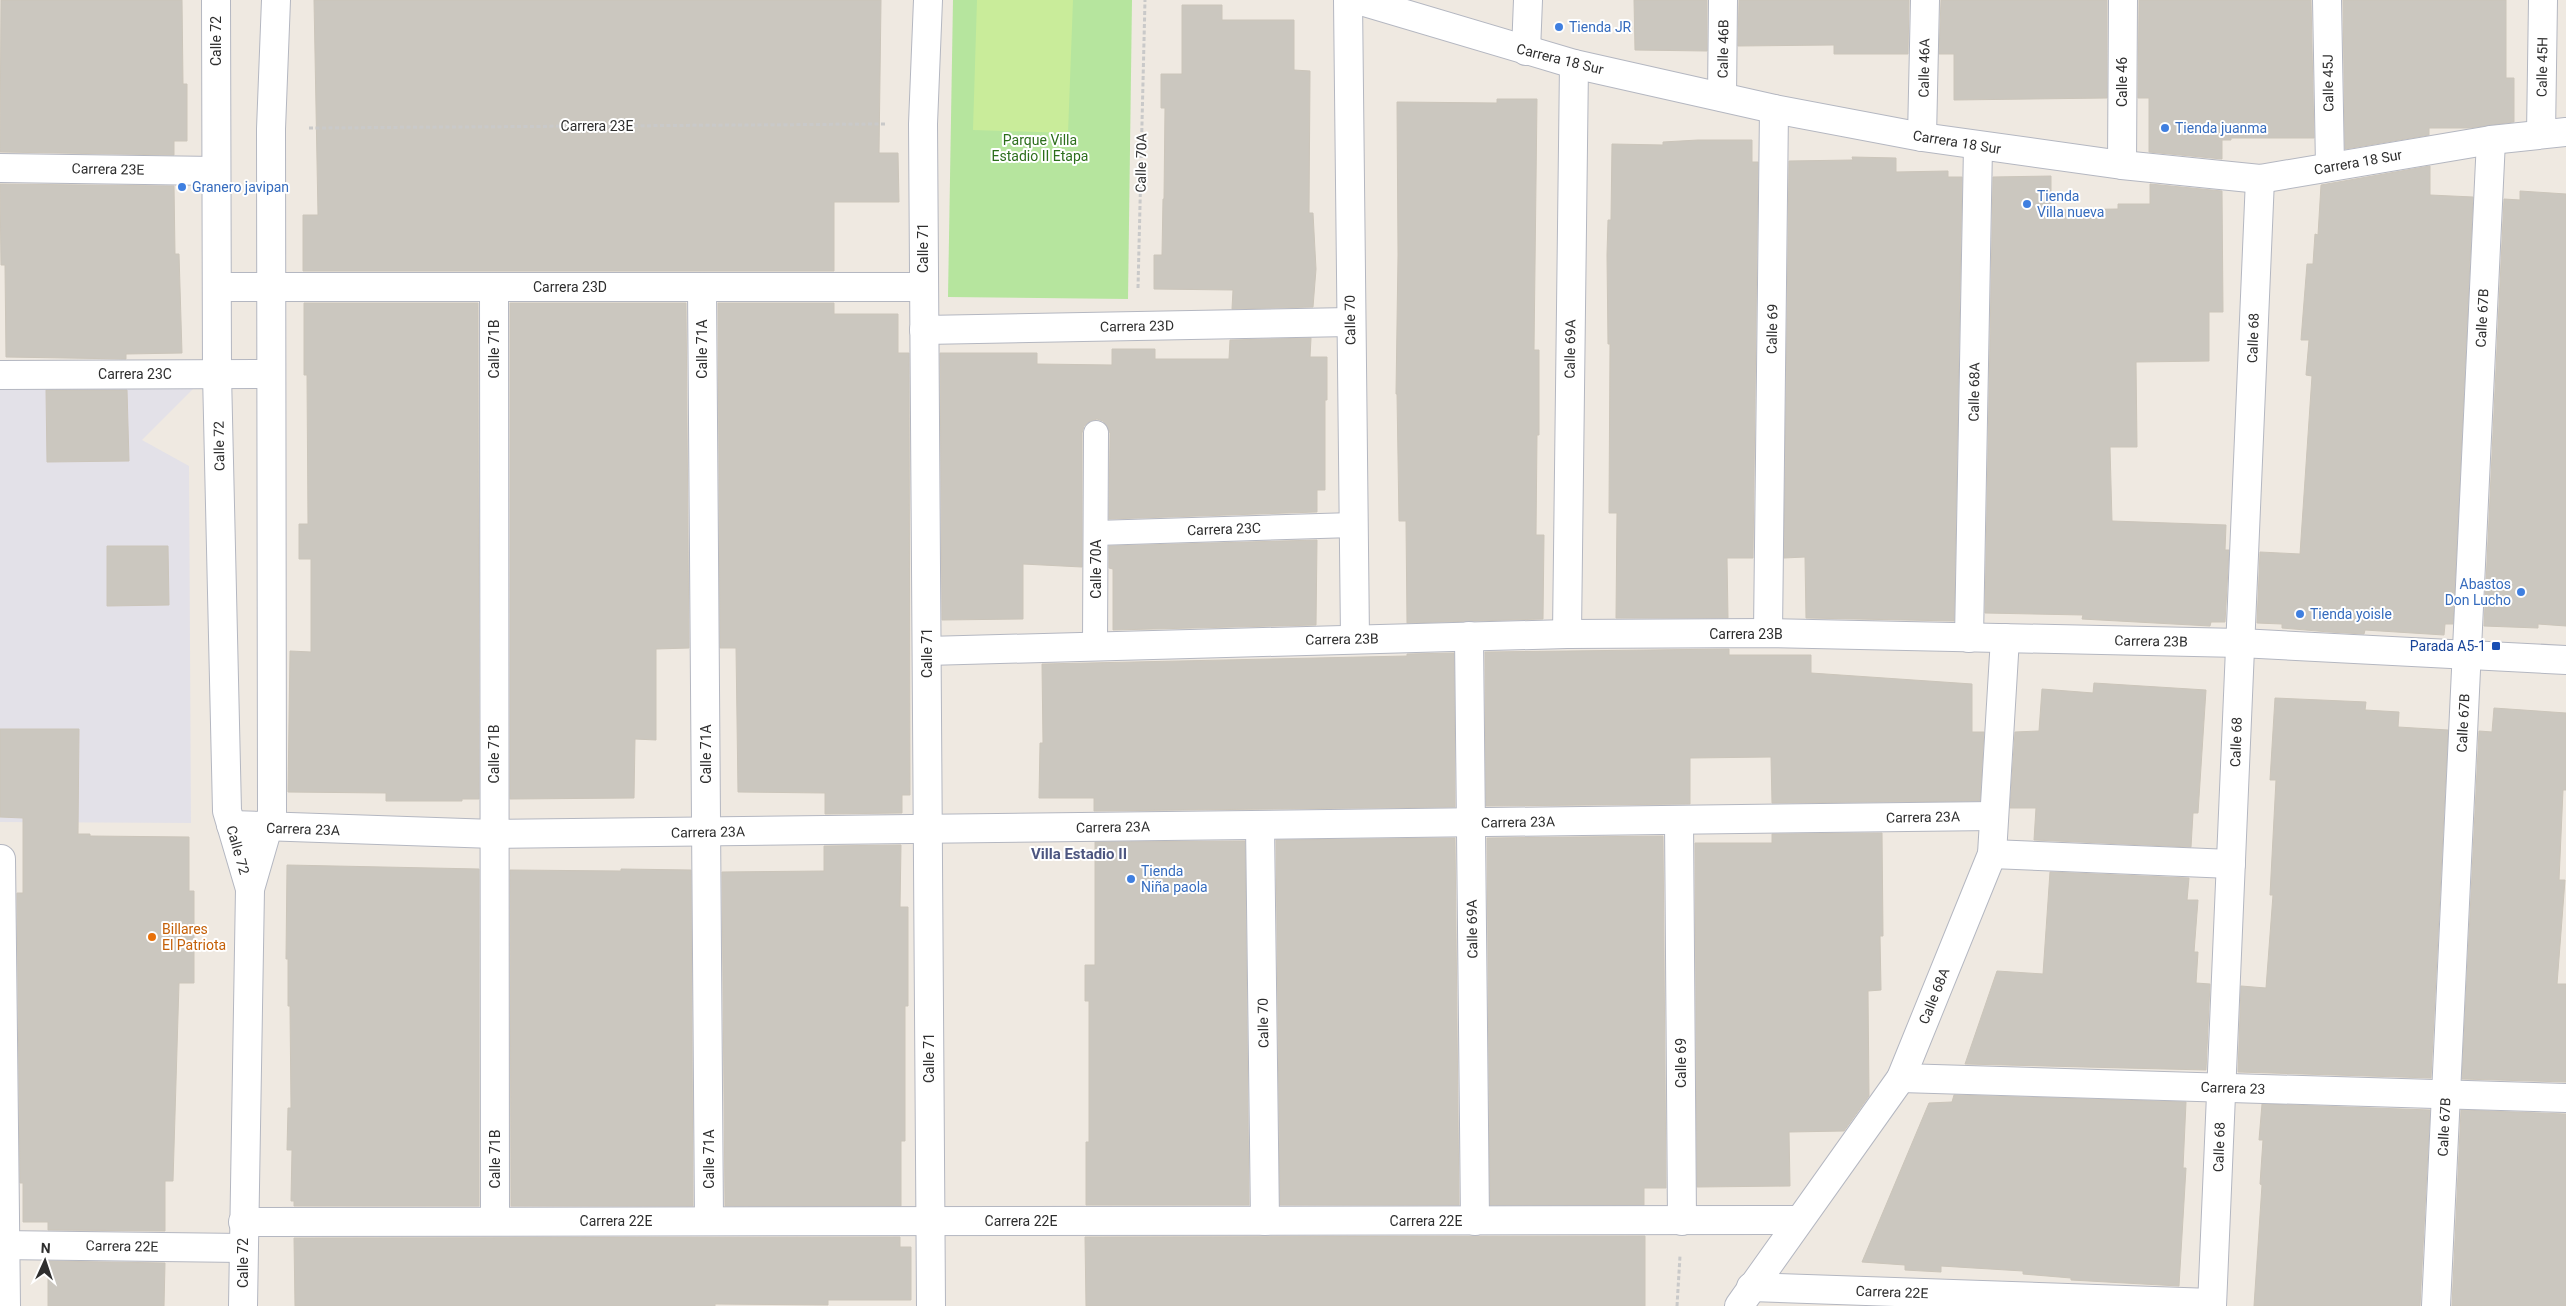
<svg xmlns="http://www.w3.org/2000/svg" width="2566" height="1306" font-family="Roboto,sans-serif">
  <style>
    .industrial { fill: #e3e1e8 }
    .green { fill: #b6e59e }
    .pitch { fill: #c9ec9a }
    .building { fill: #cbc7bf; stroke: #cbc5ba }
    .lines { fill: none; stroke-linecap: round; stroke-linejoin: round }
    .lane-casing { stroke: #b4b7c1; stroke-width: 26 }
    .street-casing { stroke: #b4b7c1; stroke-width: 30 }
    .path { stroke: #c9c9c9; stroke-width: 3; stroke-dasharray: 4 2.5; stroke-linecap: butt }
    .lane { stroke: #fff; stroke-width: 24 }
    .street { stroke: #fff; stroke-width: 28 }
    .shop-dot { fill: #3f7fe0; stroke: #fff; stroke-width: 2 }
    .transit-dot { fill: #1a4fb4; stroke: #fff; stroke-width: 2 }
    .food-dot { fill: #e8710a; stroke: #fff; stroke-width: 2 }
    .labels { text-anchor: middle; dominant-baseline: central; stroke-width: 4; stroke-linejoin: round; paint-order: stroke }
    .shop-label { font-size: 14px; fill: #366cbe; stroke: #fff; text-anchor: start }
    .street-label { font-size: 14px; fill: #2e2e2e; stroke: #fff }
    .park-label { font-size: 14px; fill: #2c6e1b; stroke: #fff }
    .transit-label { font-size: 14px; fill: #164399; stroke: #fff; text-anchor: end }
    .food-label { font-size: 14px; fill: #c56008; stroke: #fff; text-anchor: start }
    .neighbourhood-label { font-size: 15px; font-weight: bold; fill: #4d5680; stroke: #fff }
  </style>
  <rect width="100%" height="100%" fill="#efe9e1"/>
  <polygon class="industrial" points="196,386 142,440 189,466 191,823 0,822 0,387"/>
  <polygon class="green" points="953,0 1132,0 1128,299 948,297"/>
  <polygon class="pitch" points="977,0 1073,0 1068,133 973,130"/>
  <g class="building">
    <polygon points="1,0 182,0 183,84 187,84 187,141 174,141 174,155 0,152"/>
    <polygon points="314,0 881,0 879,153 898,153 899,202 834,202 834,271 303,271 303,215 318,215"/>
    <polygon points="1634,0 1707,0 1707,51 1635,50"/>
    <polygon points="1739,0 1909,0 1908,54 1834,54 1834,45 1738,46"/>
    <polygon points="1941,0 2107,0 2107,98 1954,100 1954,54 1939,54"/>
    <polygon points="2139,0 2311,0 2314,138 2231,138 2231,140 2222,140 2222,159 2149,152 2149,98 2138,98"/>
    <polygon points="2343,0 2506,0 2506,78 2514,78 2514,122 2469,128 2429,128 2429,135 2345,149"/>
    <polygon points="1182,5 1222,5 1222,20 1294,20 1294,70 1310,71 1309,213 1313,213 1316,269 1313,307 1232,309 1233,290 1154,289 1154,255 1162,255 1163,199 1164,199 1165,108 1161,108 1161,74 1182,74"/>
    <polygon points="1497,99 1537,99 1534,350 1539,350 1539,435 1537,435 1536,535 1544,535 1543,619 1407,623 1406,521 1399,521 1397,394 1396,394 1398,255 1397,102 1497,103"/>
    <polygon points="1698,140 1752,140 1752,162 1758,162 1753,558 1727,558 1728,618 1616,618 1617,513 1609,513 1610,344 1608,344 1607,255 1608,220 1611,220 1612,144 1663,145 1663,142"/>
    <polygon points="1852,157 1896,158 1896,172 1948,171 1948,177 1962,177 1954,621 1806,618 1805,557 1784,558 1789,161 1853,160"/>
    <polygon points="2430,166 2430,195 2473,197 2453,624 2445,624 2444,635 2365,630 2364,634 2329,632 2282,628 2282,624 2257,623 2260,552 2300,554 2312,376 2306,375 2309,340 2301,340 2307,264 2313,264 2315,234 2318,235 2321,185"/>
    <polygon points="2051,176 2051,210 2118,209 2118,204 2150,204 2150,184 2222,191 2223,312 2209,312 2209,361 2136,362 2137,447 2110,447 2112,521 2226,525 2225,550 2229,550 2225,622 2211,622 2210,626 2082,619 2083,615 1985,613 1993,177"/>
    <polygon points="0,184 174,186 175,254 179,254 182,353 126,354 126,359 6,357 5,265 1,265"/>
    <polygon points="2520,191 2566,194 2566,626 2538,624 2538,628 2484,626 2504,199 2520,200"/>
    <polygon points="304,303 478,303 479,799 462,799 462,801 386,801 386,793 288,792 290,651 311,652 311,559 299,559 299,524 308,524 307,375 304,375"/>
    <polygon points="510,303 686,303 689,648 656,649 656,740 635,739 634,798 510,799"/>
    <polygon points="718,303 834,303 834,314 898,314 898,353 909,353 910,795 902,795 902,813 825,814 825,793 738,792 736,648 720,648"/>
    <polygon points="1311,338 1310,357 1327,357 1327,400 1325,400 1325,490 1317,490 1317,512 1109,519 1110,433 1103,421 1097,419 1090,421 1084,426 1082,433 1082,567 1023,564 1023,619 942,620 940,353 1037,353 1037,364 1112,365 1112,349 1155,349 1155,359 1229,359 1230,340"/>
    <polygon points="46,390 127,390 129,461 47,462"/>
    <polygon points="1317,540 1316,625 1113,630 1113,569 1109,568 1109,546"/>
    <polygon points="107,546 168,546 169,605 107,606"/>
    <polygon points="1729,649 1729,655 1811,655 1811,673 1972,684 1972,732 1984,732 1980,801 1772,803 1771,757 1690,758 1690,804 1486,806 1485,652"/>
    <polygon points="1454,653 1455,807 1094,811 1094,798 1039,798 1040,743 1043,743 1042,664 1407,656 1407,654"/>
    <polygon points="2094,683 2206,690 2198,813 2193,813 2191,847 2034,840 2036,808 2010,808 2015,732 2039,731 2042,689 2093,693"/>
    <polygon points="2275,698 2366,702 2365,710 2399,712 2398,727 2448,730 2431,1078 2238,1072 2241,986 2266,988 2273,895 2270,895 2276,780 2270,780"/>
    <polygon points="2494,708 2566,713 2566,790 2563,790 2559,880 2565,880 2557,984 2566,984 2566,1082 2462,1079 2479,731 2492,732"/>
    <polygon points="0,729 79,729 78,834 90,834 90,836 189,837 189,891 194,891 194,983 179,983 173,1181 165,1181 165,1231 48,1230 48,1222 23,1222 23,1183 20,1183 17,893 23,893 23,818 0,817"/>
    <polygon points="1882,833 1883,936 1880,936 1881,990 1868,991 1869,1096 1844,1131 1789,1132 1790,1186 1697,1187 1695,843 1772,843 1772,834"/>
    <polygon points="1663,836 1666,1188 1644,1188 1644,1205 1490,1205 1487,838"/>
    <polygon points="1455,838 1459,1205 1280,1205 1276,840"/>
    <polygon points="1245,841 1249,1205 1086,1205 1086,1142 1089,1142 1089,1001 1085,1001 1085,965 1095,965 1095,842"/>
    <polygon points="901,845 900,907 908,907 908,1006 905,1006 905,1141 901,1141 901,1206 725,1206 722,872 824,871 824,846"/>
    <polygon points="287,865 479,869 479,1206 294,1206 294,1201 291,1201 292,1150 287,1150 288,1108 291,1108 290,1006 288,1006 288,959 286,959"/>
    <polygon points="621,869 691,870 693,1206 511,1206 510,870 621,871"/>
    <polygon points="2050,872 2189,878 2187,900 2198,900 2194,952 2198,952 2196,983 2210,984 2206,1070 1965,1064 1997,971 2043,974"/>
    <polygon points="1954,1095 2186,1102 2183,1168 2186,1168 2179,1286 2071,1280 2071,1278 2023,1274 2023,1271 1941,1266 1941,1272 1905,1270 1905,1265 1862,1262 1929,1103 1952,1102"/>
    <polygon points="2262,1104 2430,1110 2420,1306 2254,1306 2262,1185 2260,1184 2263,1140 2259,1140"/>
    <polygon points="2461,1110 2566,1114 2566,1306 2452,1306"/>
    <polygon points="1645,1236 1645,1306 1086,1306 1085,1237"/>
    <polygon points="900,1237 900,1247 911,1247 911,1300 828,1300 828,1305 715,1304 715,1306 295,1306 294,1238"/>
    <polygon points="48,1261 165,1263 164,1306 48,1306"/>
  </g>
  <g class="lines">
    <defs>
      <g id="lane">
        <polyline points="1096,533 1353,525"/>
        <polyline points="1095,645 1096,433"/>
      </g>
      <g id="street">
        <polyline points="216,0 217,374 227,811 250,889"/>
        <polyline points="928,0 923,124 931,1306"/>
        <polyline points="1348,0 1355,639"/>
        <polyline points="1358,0 1574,64 1774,109 1922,137 2122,165 2260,179 2491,140 2566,132"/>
        <polyline points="2327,0 2330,166"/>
        <polyline points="1526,51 1528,0"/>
        <polyline points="1722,97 1723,0"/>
        <polyline points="2541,134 2543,0"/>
        <polyline points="1922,137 1925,0"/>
        <polyline points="2122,165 2123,0"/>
        <polyline points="0,168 216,171"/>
        <polyline points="217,287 924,287"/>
        <polyline points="494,287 495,1221"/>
        <polyline points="702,287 709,1221"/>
        <polyline points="924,330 1350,322"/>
        <polyline points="0,375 271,374"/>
        <polyline points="1768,633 1774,109"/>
        <polyline points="1567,634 1574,64"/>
        <polyline points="1469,636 1475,1221"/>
        <polyline points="1969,638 1978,146"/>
        <polyline points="927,651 1567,634 1768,633 2240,643 2566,660"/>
        <polyline points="1679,820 1682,1221"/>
        <polyline points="231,825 494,834 1994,816"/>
        <polyline points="1260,825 1265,1221"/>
        <polyline points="1992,854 2231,864"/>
        <polyline points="1,859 6,1306"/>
        <polyline points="1901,1078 2566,1098"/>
        <polyline points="243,1222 1798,1220"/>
        <polyline points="0,1245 243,1248"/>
        <polyline points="1751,1287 2212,1303"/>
        <polyline points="243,1306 250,889 272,813 271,129 276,0"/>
        <polyline points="1739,1306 1901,1078 1992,854 2005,638"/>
        <polyline points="2212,1306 2260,179"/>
        <polyline points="2436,1306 2491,140"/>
      </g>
    </defs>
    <use href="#lane" class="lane-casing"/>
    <use href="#street" class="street-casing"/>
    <g class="path">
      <polyline points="309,128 885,124"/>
      <polyline points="1138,288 1145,0"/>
      <polyline points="1677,1306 1680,1256"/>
    </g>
    <use href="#lane" class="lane"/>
    <use href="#street" class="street"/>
  </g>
  <g class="shop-dot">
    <circle cx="1559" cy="27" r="5"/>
    <circle cx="2165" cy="128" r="5"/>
    <circle cx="182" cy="187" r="5"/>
    <circle cx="2027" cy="204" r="5"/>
    <circle cx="2521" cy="592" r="5"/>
    <circle cx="2300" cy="614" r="5"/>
    <circle cx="1131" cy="879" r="5"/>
  </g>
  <rect class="transit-dot" x="2491" y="641" width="10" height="10" rx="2.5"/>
  <circle class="food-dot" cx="152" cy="937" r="5"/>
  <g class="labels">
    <g class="shop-label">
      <text x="1569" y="27">Tienda JR</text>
      <text x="2175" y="128">Tienda juanma</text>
      <text x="192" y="187">Granero javipan</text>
      <text x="2037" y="196">Tienda<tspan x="2037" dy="16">Villa nueva</tspan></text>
      <text x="2511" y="584" text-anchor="end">Abastos<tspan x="2511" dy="16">Don Lucho</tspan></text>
      <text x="2310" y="614">Tienda yoisle</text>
      <text x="1141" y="871">Tienda<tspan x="1141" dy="16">Niña paola</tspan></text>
    </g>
    <g class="street-label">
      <text transform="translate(216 41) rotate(-90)">Calle 72</text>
      <text transform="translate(1723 49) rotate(-89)">Calle 46B</text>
      <text transform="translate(1560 59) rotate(14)">Carrera 18 Sur</text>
      <text transform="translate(2542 67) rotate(-89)">Calle 45H</text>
      <text transform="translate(1924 68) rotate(-89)">Calle 46A</text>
      <text transform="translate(2122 82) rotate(-90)">Calle 46</text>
      <text transform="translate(2328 83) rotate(-91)">Calle 45J</text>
      <text x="597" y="126">Carrera 23E</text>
      <text transform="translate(1957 142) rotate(9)">Carrera 18 Sur</text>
      <text transform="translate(2358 162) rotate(-10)">Carrera 18 Sur</text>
      <text transform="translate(1141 163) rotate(-89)">Calle 70A</text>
      <text transform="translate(108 169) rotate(1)">Carrera 23E</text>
      <text transform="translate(923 248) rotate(-90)">Calle 71</text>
      <text x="570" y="287">Carrera 23D</text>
      <text transform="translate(2482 318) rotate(-87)">Calle 67B</text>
      <text transform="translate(1350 320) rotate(-91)">Calle 70</text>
      <text transform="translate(1137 326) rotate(-1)">Carrera 23D</text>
      <text transform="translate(1772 329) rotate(-89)">Calle 69</text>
      <text transform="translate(2253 338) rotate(-88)">Calle 68</text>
      <text transform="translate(494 349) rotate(-90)">Calle 71B</text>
      <text transform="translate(702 349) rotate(-90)">Calle 71A</text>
      <text transform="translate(1570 349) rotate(-89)">Calle 69A</text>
      <text x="135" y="374">Carrera 23C</text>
      <text transform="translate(1974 392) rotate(-89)">Calle 68A</text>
      <text transform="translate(219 446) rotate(-91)">Calle 72</text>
      <text transform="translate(1224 529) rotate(-2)">Carrera 23C</text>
      <text transform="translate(1096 569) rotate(-90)">Calle 70A</text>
      <text x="1746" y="634">Carrera 23B</text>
      <text transform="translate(1342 639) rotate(-1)">Carrera 23B</text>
      <text transform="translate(2151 641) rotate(1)">Carrera 23B</text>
      <text transform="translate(927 653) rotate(-90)">Calle 71</text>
      <text transform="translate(2463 723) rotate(-87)">Calle 67B</text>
      <text transform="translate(2236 742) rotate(-88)">Calle 68</text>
      <text transform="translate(494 754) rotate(-90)">Calle 71B</text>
      <text transform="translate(706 754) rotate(-90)">Calle 71A</text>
      <text transform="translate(1923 817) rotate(-1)">Carrera 23A</text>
      <text transform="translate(1518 822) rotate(-1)">Carrera 23A</text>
      <text transform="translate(1113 827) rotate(-1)">Carrera 23A</text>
      <text transform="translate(303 829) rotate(2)">Carrera 23A</text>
      <text transform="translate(708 832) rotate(-1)">Carrera 23A</text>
      <text transform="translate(238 850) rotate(74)">Calle 72</text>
      <text transform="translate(1472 929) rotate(-91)">Calle 69A</text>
      <text transform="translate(1934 996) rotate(-68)">Calle 68A</text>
      <text transform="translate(1263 1023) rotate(-91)">Calle 70</text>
      <text transform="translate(929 1058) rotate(-90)">Calle 71</text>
      <text transform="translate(1681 1063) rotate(-90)">Calle 69</text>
      <text transform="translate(2233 1088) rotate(2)">Carrera 23</text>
      <text transform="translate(2444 1127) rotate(-87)">Calle 67B</text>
      <text transform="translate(2219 1147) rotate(-88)">Calle 68</text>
      <text transform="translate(495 1159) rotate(-90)">Calle 71B</text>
      <text transform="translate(709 1159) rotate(-90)">Calle 71A</text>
      <text x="616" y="1221">Carrera 22E</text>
      <text x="1021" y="1221">Carrera 22E</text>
      <text x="1426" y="1221">Carrera 22E</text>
      <text transform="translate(122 1246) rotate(1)">Carrera 22E</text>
      <text transform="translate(243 1263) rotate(-90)">Calle 72</text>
      <text transform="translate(1892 1292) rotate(2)">Carrera 22E</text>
    </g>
    <g class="park-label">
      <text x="1040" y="140">Parque Villa<tspan x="1040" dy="16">Estadio II Etapa</tspan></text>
    </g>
    <g class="transit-label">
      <text x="2486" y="646">Parada A5-1</text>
    </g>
    <g class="food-label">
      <text x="162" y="929">Billares<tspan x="162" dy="16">El Patriota</tspan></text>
    </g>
    <g class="neighbourhood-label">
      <text x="1079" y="854">Villa Estadio II</text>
    </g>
  </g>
  <g transform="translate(45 1261) rotate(3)" stroke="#ffffff" stroke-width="4" paint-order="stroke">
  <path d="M0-4L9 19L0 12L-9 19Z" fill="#2e2e2e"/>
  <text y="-8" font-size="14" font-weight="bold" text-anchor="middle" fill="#2e2e2e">N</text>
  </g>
</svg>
